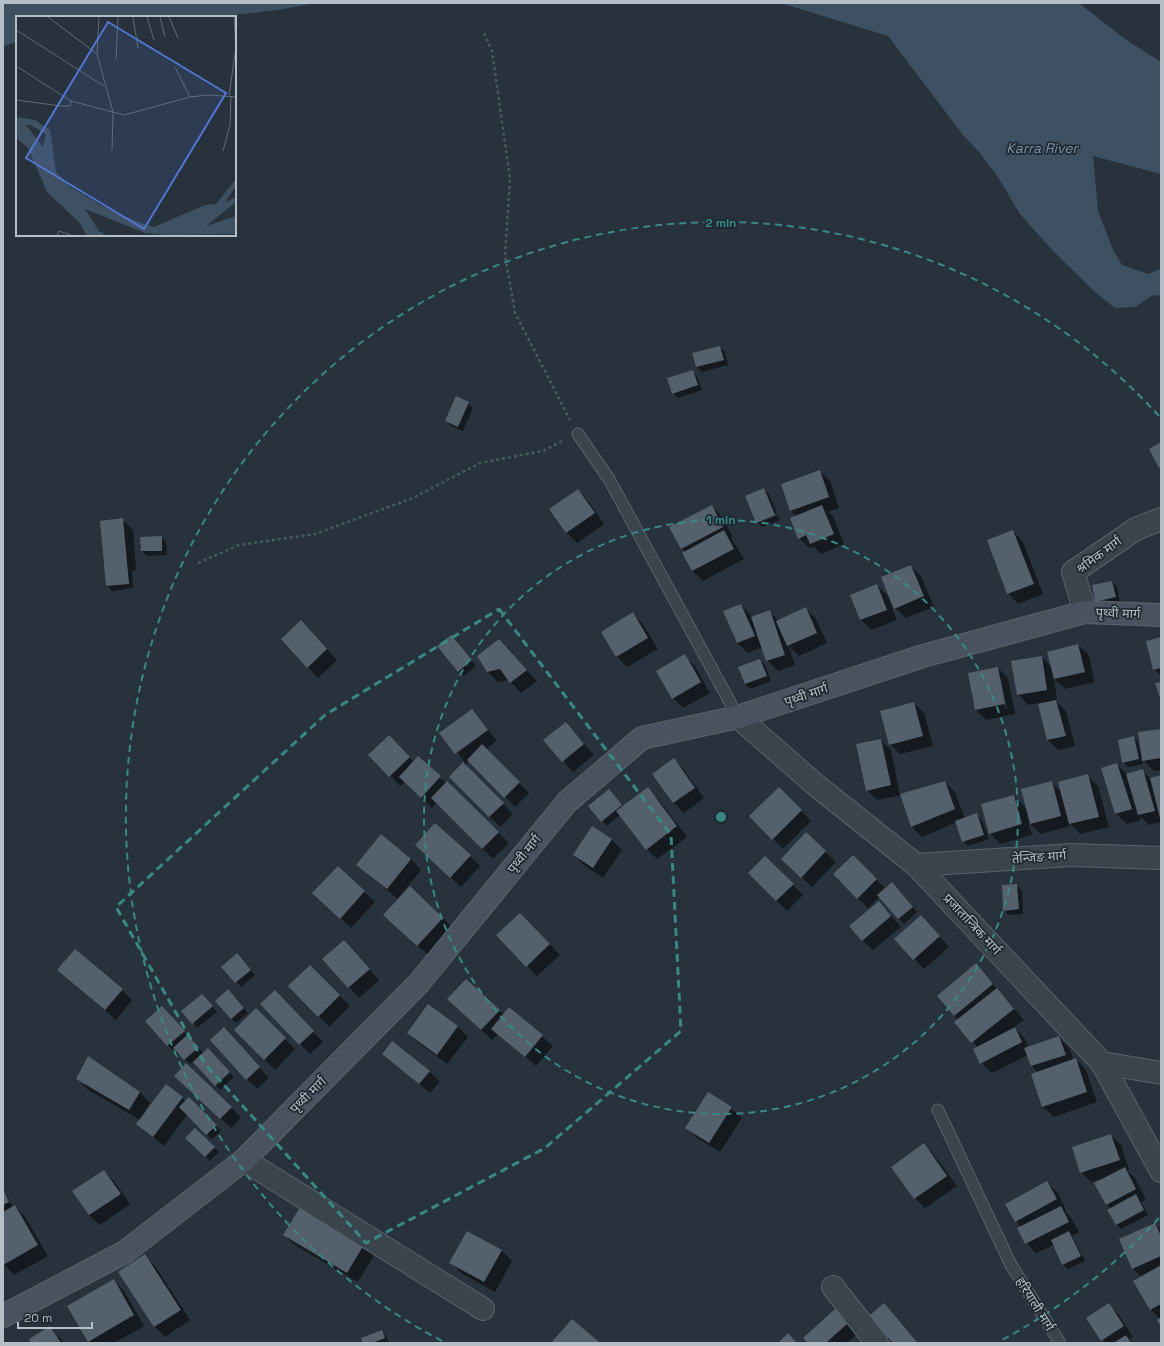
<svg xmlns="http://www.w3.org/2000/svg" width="1164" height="1346" font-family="'Space Grotesk','Noto Sans Devanagari',sans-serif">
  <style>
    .water { fill: #3e5163 }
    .shadow { fill: #0007; fill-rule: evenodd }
    .building { fill: #54606c }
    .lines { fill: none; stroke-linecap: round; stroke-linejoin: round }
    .lane-casing { stroke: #58626a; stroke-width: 13 }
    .street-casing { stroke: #58626a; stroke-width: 24 }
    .secondary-casing { stroke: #58626a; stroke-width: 24 }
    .path { stroke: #485b5c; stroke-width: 2.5; stroke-dasharray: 3 3; stroke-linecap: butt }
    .lane { stroke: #3a444c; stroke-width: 11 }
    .street { stroke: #3a444c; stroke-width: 22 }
    .secondary { stroke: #49535f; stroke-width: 22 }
    .marked { fill: none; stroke: #398884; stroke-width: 3; stroke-dasharray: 8 5; stroke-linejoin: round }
    .ring { fill: none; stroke: #398884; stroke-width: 2; stroke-dasharray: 7 5 }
    .labels { text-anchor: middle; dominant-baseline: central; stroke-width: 3.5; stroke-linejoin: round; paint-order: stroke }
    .street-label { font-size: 13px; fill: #b6bfc7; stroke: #1f2931 }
    .water-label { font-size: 14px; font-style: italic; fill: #7a92a8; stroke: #1f2931 }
    .inset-road { fill: none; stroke: #606a74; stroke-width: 1 }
    .view { fill: #5376d2; fill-opacity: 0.15; stroke: #5376d2; stroke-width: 2 }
    .inset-edge { fill: none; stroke: #b6bfc7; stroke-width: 2 }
    .centre { fill: #398884; stroke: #1f2931; stroke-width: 2 }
    .ring-label { font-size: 12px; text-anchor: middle; font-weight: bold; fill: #398884; stroke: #1f2931; stroke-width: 3.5; stroke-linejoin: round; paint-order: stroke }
  </style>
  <rect width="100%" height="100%" fill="#27323c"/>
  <g class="water">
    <polygon points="3,3 315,3 278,10 214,17 17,17 17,42 3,46"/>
    <polygon points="781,3 1079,3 1125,39 1161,62 1161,174 1093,156 1098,211 1113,250 1122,265 1148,274 1161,269 1161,296 1153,295 1135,307 1115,308 1096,293 1053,251 1020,214 998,177 979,152 963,135 888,36"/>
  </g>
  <g class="shadow">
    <polygon points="720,347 725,352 728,365 702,372 697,367 694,354"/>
    <polygon points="692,371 697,376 702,390 678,398 673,393"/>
    <polygon points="468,403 473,408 463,431 451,426 446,421"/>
    <polygon points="820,471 830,481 839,508 828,512 833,516 844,544 821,554 814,547 809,548 799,538 796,516 791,511 782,484"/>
    <polygon points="764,489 769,494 777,513 758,521 758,523 757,522"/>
    <polygon points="578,490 588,501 604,524 577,543 567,533 550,510"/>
    <polygon points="712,506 722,517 733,537 731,538 744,559 703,581 692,571 685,552 682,548"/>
    <polygon points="778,515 780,520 762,527 758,523"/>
    <polygon points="122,519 133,530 136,570 132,571 133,588 112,591 107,586"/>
    <polygon points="1013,531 1023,542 1043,594 1018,604 1008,593"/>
    <polygon points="161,537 166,542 167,555 147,556 142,551 141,538"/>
    <polygon points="911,566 921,576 934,607 906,618 895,608"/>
    <polygon points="1112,582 1117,587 1120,602 1101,606 1096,601"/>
    <polygon points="877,585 887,595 897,620 872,630 861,620 851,595"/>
    <polygon points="741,605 753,618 770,612 779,621 806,608 816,619 827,643 799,656 788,645 795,665 778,671 767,660 763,647 748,653 737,643 724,611"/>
    <polygon points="633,614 643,624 658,649 627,667 617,657 602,632"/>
    <polygon points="311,632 337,660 318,678 282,639"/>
    <polygon points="1161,638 1161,674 1159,674 1154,669"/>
    <polygon points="456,641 476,666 464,676 459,671"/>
    <polygon points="1078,645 1089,655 1094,682 1065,689 1054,678 1057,700 1055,700 1066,711 1075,746 1058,750 1048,740 1039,705 1046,703 1045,702 1028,705 1018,694 1042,657 1052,668"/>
    <polygon points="509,651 537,681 521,693 509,680 498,682 488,672"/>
    <polygon points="685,656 695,666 710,693 683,708 673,698"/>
    <polygon points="760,660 765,665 771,681 750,689 745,684"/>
    <path d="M998,668l10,10 7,36 -29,6 -11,-11zM999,679h2l6,30h-2z"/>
    <polygon points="914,703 924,713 933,746 900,754 890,744"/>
    <polygon points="472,710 497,741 486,749 529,793 515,807 470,761 465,765 513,814 500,827 450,777 465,762 441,733"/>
    <polygon points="566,723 594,755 573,772 545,740"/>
    <polygon points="1161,730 1161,770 1154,771 1142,759 1143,764 1128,767 1123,762 1133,737 1138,742 1140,751 1142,751"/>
    <polygon points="389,737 414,762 447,783 509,843 493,859 436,803 432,808 405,782 400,786 370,755"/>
    <polygon points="881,740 891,750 900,795 944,782 955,792 965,819 977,815 982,820 989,839 968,846 963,841 957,822 922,837 912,827 902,795 877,800 867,790"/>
    <polygon points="674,760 684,770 704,798 684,813 674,803 654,774"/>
    <polygon points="1117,764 1127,775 1142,770 1151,779 1161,776 1161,822 1149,825 1140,816 1141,820 1127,824 1116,814 1102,769"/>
    <polygon points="1088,776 1098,786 1109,827 1080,834 1070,823 1070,826 1041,834 1028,822 1032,835 1000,844 990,833 1014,796 1027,809 1051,782 1062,793"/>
    <polygon points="779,788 811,821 783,849 750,816"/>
    <polygon points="648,789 658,799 687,837 657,859 647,849 620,815 607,826 602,821 614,796 623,807"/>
    <polygon points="592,827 612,840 622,850 603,878 584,865 574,855"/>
    <polygon points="806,834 836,862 812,887 793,869"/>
    <polygon points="426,855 470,856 480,866 461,887"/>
    <polygon points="853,856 886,889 897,888 917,912 904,924 880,896 868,908 834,874"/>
    <polygon points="765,857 803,895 787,911 749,873"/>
    <polygon points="411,859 421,870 398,898 443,918 453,929 428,955 395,925 399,900 357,865"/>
    <polygon points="338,867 375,902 351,928 324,903"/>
    <polygon points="1017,885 1022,890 1023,914 1009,915 1004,910"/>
    <polygon points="879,902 901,927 873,950 862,940"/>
    <polygon points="531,924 560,955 537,976 527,966"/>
    <polygon points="931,927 949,947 924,969 896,939"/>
    <polygon points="354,952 379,980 359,998 324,959"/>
    <polygon points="242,960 255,975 241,987 223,967"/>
    <polygon points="976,965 1024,1020 1014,1027 1025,1039 1029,1048 1059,1038 1069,1048 1074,1060 1076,1059 1086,1070 1097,1102 1054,1117 1043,1107 1032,1075 1038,1073 1032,1066 1028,1055 992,1073 981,1063 978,1048 954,1015"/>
    <polygon points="310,966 350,1006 329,1027 319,1016"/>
    <polygon points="59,970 122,990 132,1000 116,1020"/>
    <polygon points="466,980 504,1015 510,1008 553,1046 536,1066 498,1034 492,1040 459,1009"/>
    <polygon points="233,995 248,1013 236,1023 231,1018"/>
    <polygon points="207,1000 217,1012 197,1028 193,1023"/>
    <polygon points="285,1002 323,1042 310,1054 300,1044"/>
    <polygon points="162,1007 204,1054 213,1055 234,1077 220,1090 193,1061 190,1064 180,1054 178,1056 146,1021"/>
    <polygon points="256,1010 295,1049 275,1070 235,1030"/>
    <polygon points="457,1026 468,1037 447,1064 419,1043 408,1033"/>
    <polygon points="234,1039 269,1078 257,1089 247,1079"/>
    <polygon points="383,1054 429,1071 440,1082 430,1093"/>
    <polygon points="77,1078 140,1092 150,1103 145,1111 146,1112 182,1097 186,1102 189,1099 221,1131 212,1139 187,1115 164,1146 137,1124 140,1120 87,1089"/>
    <polygon points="186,1086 231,1107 241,1118 231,1128"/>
    <polygon points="708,1093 731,1108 742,1118 720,1152 697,1138 686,1127"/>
    <polygon points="195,1129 219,1152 210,1161 186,1138"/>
    <polygon points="1111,1135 1121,1145 1129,1170 1127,1171 1135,1178 1146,1200 1141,1202 1148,1215 1121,1229 1117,1225 1111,1209 1106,1204 1101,1179 1091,1182 1081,1172"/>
    <polygon points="924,1144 934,1155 957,1186 925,1208 915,1198"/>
    <polygon points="104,1171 114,1181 130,1204 100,1225 89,1215"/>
    <polygon points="1047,1183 1058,1193 1066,1210 1065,1211 1071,1218 1079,1232 1072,1236 1085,1261 1068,1269 1063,1264 1054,1245 1036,1253 1026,1243 1021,1227 1016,1221"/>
    <polygon points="3,1190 13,1207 15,1206 25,1217 48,1256 14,1275 3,1263"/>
    <polygon points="302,1205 376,1252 358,1282 295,1245 284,1235"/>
    <polygon points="1155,1224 1161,1230 1161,1325 1160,1319 1151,1310 1135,1281 1142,1277 1133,1269 1120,1240"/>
    <polygon points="468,1232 502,1251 512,1261 495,1292 461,1273 451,1262"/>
    <polygon points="145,1256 155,1266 190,1320 165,1337 154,1326"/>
    <polygon points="114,1280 124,1291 144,1326 114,1343 90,1343 89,1341"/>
    <polygon points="884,1305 894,1315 918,1343 894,1343"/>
    <polygon points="1109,1305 1119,1315 1133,1337 1129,1339 1133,1343 1105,1343 1087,1319"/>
    <polygon points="845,1321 857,1334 847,1343 809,1343"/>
    <polygon points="50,1327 64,1343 33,1343"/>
    <polygon points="382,1331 386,1336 389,1343 364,1343"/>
  </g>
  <g class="building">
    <polygon points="720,346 724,360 696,367 692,353"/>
    <polygon points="693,370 698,385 672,394 667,378"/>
    <polygon points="456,396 469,402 458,427 445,421"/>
    <polygon points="1161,442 1161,467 1159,468 1149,449"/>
    <polygon points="820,470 829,497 790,511 781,484"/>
    <polygon points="764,488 775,515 756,523 745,496"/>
    <polygon points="578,489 595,513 566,533 549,509"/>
    <polygon points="712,505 723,527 681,549 669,527"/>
    <polygon points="822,505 834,534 810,544 806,535 798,539 790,518"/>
    <polygon points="123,518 129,584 106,586 100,521"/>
    <polygon points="724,530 734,549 692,571 682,553"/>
    <polygon points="1013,530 1034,584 1007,594 987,540"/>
    <polygon points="162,536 162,551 141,551 140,537"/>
    <polygon points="911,565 924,596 894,609 881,577"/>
    <polygon points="1112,581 1116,597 1095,602 1092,585"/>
    <polygon points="877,584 887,610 860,620 850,595"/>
    <polygon points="741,604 755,636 737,643 723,611"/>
    <polygon points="806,607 817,633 787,646 776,621"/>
    <polygon points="770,610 785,655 766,661 751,617"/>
    <polygon points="633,612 648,638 616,657 601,632"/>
    <polygon points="301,620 327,649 307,668 281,639"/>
    <polygon points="451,635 472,660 458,672 437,646"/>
    <polygon points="1161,637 1161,668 1153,670 1146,641"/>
    <polygon points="499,639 527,670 510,683 500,669 487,672 477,656"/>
    <polygon points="1078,644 1085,672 1054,679 1047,652"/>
    <polygon points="685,654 701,682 672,699 656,671"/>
    <polygon points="1042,656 1047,690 1017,695 1011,661"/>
    <polygon points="760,659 767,676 745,684 738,667"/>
    <polygon points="998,667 1005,704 975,710 968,673"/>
    <polygon points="1161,682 1161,701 1155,683"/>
    <polygon points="1056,700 1066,736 1047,740 1038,704"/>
    <polygon points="914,702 923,736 889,745 880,711"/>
    <polygon points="472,709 488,730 455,754 439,733"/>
    <polygon points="566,722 584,744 562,762 543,740"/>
    <polygon points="1161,729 1161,758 1142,761 1138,732"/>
    <polygon points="389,735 410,757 389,777 368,755"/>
    <polygon points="1134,736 1139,759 1122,763 1118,740"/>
    <polygon points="881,739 891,785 866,791 856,744"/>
    <polygon points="482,744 520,782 504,798 467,760"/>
    <polygon points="418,756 441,776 421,798 399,777"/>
    <polygon points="674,758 695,788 673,803 652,774"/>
    <polygon points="463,762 504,803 489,817 449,777"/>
    <polygon points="1117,763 1132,809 1115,814 1101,768"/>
    <polygon points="1143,769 1155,811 1138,815 1126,774"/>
    <polygon points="1088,774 1099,817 1069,824 1058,782"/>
    <polygon points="1161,775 1161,818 1160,818 1150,778"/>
    <polygon points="447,781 499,832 482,849 431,798"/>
    <polygon points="945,781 955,809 911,827 900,794"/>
    <polygon points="1052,781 1061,816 1030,824 1021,789"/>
    <polygon points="648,787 677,826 646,850 616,811"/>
    <polygon points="779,787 802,810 772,840 749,816"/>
    <polygon points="609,789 622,805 601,822 588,806"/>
    <polygon points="1014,795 1022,824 989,834 981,804"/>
    <polygon points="977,813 984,835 962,842 955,821"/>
    <polygon points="435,823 471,855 450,878 415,845"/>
    <polygon points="592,826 612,839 593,868 573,855"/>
    <polygon points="806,832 826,851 801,878 781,859"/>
    <polygon points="381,834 411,859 387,889 356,865"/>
    <polygon points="853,855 877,879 857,899 833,874"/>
    <polygon points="765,856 794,884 776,901 748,873"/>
    <polygon points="338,866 365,891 340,919 312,893"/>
    <polygon points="892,882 913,907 898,919 877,895"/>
    <polygon points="1017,884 1019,909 1003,911 1002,885"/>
    <polygon points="410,886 443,918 417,946 383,915"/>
    <polygon points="879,901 891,916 862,941 849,926"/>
    <polygon points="520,913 550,944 526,967 496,935"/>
    <polygon points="921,915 940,936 913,960 894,939"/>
    <polygon points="344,940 370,969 348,988 322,959"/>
    <polygon points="75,949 123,989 105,1010 57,970"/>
    <polygon points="237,953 251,970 235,983 221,967"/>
    <polygon points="976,963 993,984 954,1016 937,996"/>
    <polygon points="310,965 340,995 318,1017 288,986"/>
    <polygon points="466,979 500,1010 481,1030 447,999"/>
    <polygon points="997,988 1014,1009 971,1043 954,1022"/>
    <polygon points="228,989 244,1008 231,1019 215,1001"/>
    <polygon points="275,990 314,1031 299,1045 260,1004"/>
    <polygon points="202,994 213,1006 192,1024 181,1011"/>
    <polygon points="428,1004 458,1026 437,1055 407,1033"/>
    <polygon points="162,1006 185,1031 167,1046 145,1021"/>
    <polygon points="509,1007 543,1035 525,1057 491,1029"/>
    <polygon points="256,1008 286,1038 264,1060 234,1030"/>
    <polygon points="224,1027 260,1067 246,1080 210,1040"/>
    <polygon points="1015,1027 1022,1042 980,1064 973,1049"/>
    <polygon points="187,1035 199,1047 184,1060 173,1048"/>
    <polygon points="1059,1036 1066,1055 1031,1066 1024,1048"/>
    <polygon points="392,1041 430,1071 419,1084 382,1054"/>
    <polygon points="208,1048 230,1072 215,1086 193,1062"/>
    <polygon points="88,1056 140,1092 129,1110 76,1079"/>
    <polygon points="1076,1058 1087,1092 1042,1107 1031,1074"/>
    <polygon points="186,1063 232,1107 220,1119 174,1076"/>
    <polygon points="166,1084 183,1097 153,1137 136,1124"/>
    <polygon points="708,1092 732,1107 709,1143 685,1128"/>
    <polygon points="189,1097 217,1125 206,1135 179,1107"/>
    <polygon points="195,1128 215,1147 205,1157 185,1138"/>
    <polygon points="1111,1134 1120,1160 1080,1173 1072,1147"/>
    <polygon points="924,1143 947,1176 914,1199 891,1167"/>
    <polygon points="1125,1167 1136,1189 1106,1205 1094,1183"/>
    <polygon points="104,1170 121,1194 89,1215 72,1191"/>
    <polygon points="1047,1181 1057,1199 1015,1222 1005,1204"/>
    <polygon points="3,1189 9,1202 3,1205"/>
    <polygon points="1136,1194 1144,1210 1116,1225 1107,1210"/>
    <polygon points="302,1204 366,1241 347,1273 283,1235"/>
    <polygon points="15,1205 38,1245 3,1265 3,1212"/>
    <polygon points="1061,1206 1069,1222 1025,1244 1017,1228"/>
    <polygon points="1155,1223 1161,1236 1161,1256 1132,1269 1119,1239"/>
    <polygon points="467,1231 502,1250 484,1282 449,1263"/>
    <polygon points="1069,1231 1081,1256 1062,1265 1051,1240"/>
    <polygon points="145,1254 181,1310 154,1327 118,1272"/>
    <polygon points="1161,1265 1161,1304 1150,1310 1133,1281"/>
    <polygon points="114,1279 134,1315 88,1342 67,1306"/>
    <polygon points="884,1303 917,1342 916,1343 893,1343 869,1316"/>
    <polygon points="1109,1303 1124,1326 1101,1341 1086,1318"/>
    <polygon points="835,1309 848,1323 826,1343 808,1343 803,1338"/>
    <polygon points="1161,1317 1161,1327 1157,1320"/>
    <polygon points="572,1319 599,1342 598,1343 551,1343"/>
    <polygon points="50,1326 61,1343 31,1343 29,1339"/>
    <polygon points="382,1330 385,1338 372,1343 363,1343 361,1338"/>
    <polygon points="788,1333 797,1343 778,1343"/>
    <polygon points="1126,1335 1131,1343 1113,1343"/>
  </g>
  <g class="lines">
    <defs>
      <g id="lane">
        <polyline points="578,434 609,479 738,717"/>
        <polyline points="938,1110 1011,1265 1060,1343"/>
      </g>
      <g id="street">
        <polyline points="1085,612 1073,572 1136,529 1161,519"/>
        <polyline points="738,717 817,786 916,865 1102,1063 1161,1171"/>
        <polyline points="916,865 1072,855 1161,858"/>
        <polyline points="1102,1063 1161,1073"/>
        <polyline points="244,1160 483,1309"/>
        <polyline points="833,1287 877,1343"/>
      </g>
      <polyline id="secondary" points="3,1316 125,1252 244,1160 419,983 567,802 642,738 738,717 923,656 1085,612 1161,615"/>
    </defs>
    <use href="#lane" class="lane-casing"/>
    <use href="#street" class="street-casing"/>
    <use href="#secondary" class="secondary-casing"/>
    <g class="path">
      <polyline points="484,33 492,51 510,179 505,255 515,313 570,420"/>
      <polyline points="198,563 239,545 315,534 413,498 480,463 543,451 562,441"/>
    </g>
    <use href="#lane" class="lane"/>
    <use href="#street" class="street"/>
    <use href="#secondary" class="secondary"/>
  </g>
  <path class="marked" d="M499,609l172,226 10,196 -136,117 -179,95 -161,-179 -89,-157 209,-192z"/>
  <g class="ring">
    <circle cx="721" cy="817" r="297"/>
    <path d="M1159 1218A594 594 0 0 1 1000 1341M442 1341A594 594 0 1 1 1159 416"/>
  </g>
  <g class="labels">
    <g class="street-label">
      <text transform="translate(1099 555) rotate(-36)">श्रमिक मार्ग</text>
      <text transform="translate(1118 613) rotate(2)">पृथ्वी मार्ग</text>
      <text transform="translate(806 695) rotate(-19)">पृथ्वी मार्ग</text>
      <text transform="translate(524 854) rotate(-51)">पृथ्वी मार्ग</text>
      <text transform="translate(1039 857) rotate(-4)">तेन्जिङ मार्ग</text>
      <text transform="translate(972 924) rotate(47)">प्रजातान्त्रिक मार्ग</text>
      <text transform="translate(308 1095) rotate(-45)">पृथ्वी मार्ग</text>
      <text transform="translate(1035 1304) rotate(58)">हरियाली मार्ग</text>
    </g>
    <g class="water-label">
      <text x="1042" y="148">Karra River</text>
    </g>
  </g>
  <g transform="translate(16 16)">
    <rect width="220" height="220" fill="#27323c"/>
    <path d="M0,101l19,3 15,10 6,42 13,14 33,20 38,17 14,4 51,-22 11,-1 20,-25v7l-11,16 11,-5v5l-30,24 30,-10v18l-69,1 -22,-2 -60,-24 14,22 7,4h-20l-6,-12 -33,-31 -19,-44 -12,-10zM10,109h4l16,9 -3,13z" fill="#3e5163" fill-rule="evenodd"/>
    <path class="inset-road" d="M32,1l49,37M83,1l-2,37 16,58 -1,38M117,1l5,31M131,1l7,23M144,1l5,20M153,1l9,21M0,14l88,56M100,43l2,-42M0,50l55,35 53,14 66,-18 18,-2 28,2M159,51l15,30M213,80l7,-50 -2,-29M0,84l45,6h9l1,-5M207,135l7,-26 1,-29M41,219l2,-4 12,4"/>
    <path class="view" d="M92,6l118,71 -82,136 -118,-71z"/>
    <rect width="220" height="220" class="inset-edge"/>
  </g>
  <circle cx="721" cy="817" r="6" class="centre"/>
  <g class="ring-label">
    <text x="721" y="227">2 min</text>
    <text x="721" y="524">1 min</text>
  </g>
  <rect width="1164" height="1346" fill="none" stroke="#b6bfc7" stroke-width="8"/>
  <path d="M18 1322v6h74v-6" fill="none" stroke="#b6bfc7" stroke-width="2"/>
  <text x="24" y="1322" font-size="12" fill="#b6bfc7" stroke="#1f2931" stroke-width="3" paint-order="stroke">20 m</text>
</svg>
